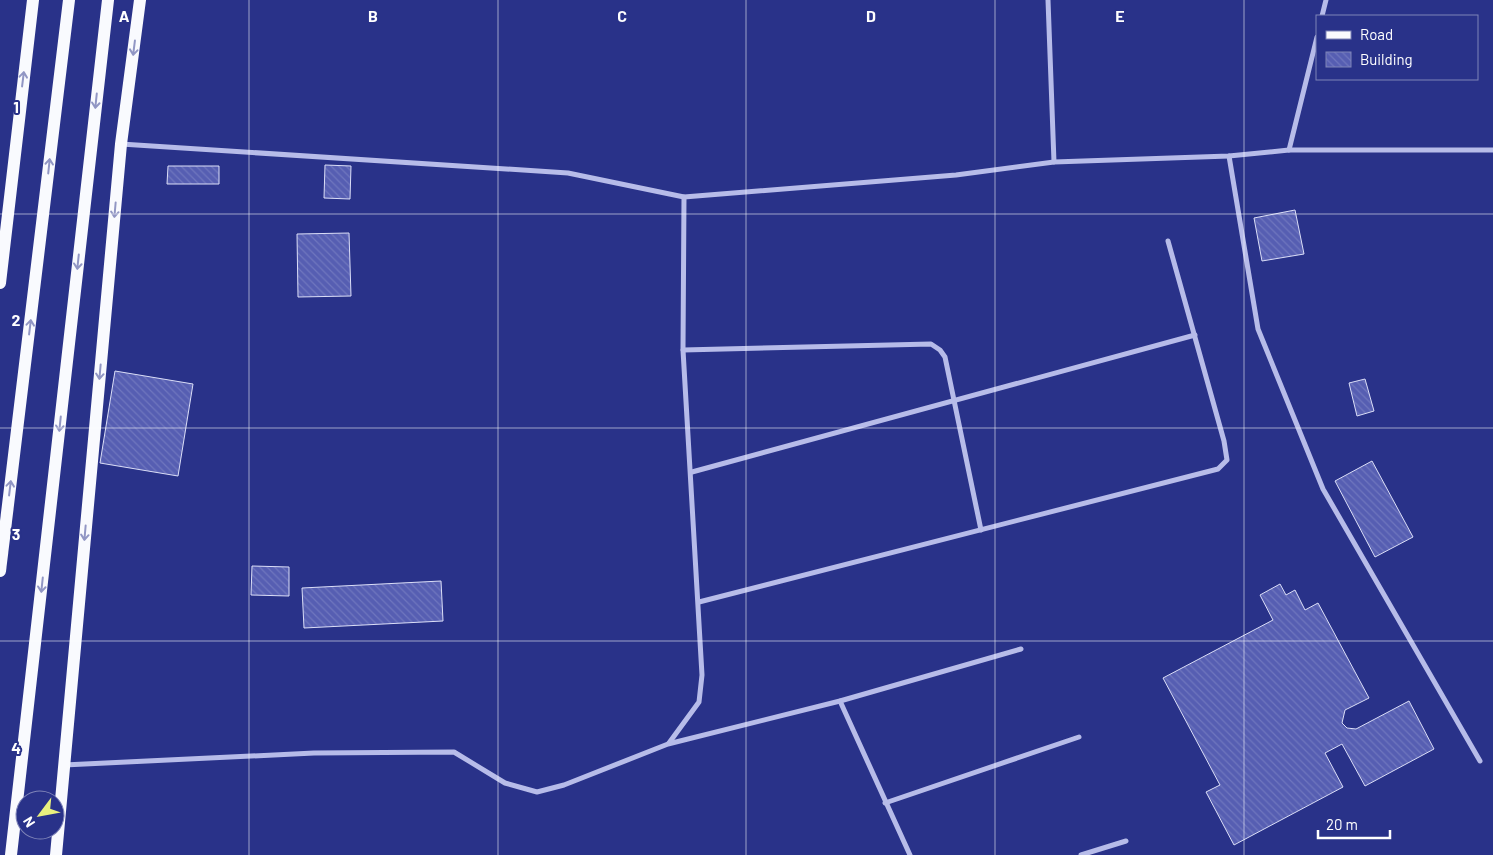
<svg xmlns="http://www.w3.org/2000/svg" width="1493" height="855" font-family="Barlow,sans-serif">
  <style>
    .building { fill: url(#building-back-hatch); stroke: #dbdef7 }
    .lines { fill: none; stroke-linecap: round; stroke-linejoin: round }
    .street { stroke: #b7bce9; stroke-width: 5 }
    .primary { stroke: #f9fafe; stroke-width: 12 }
    .oneway { stroke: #9196c4 }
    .grid { fill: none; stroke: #fff; stroke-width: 1; stroke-opacity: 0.55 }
    .grid-label { font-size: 16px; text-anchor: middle; font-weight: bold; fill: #fff; stroke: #293289; stroke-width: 4; stroke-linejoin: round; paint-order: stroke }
  </style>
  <defs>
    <pattern id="building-back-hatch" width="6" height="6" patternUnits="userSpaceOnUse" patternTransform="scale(1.25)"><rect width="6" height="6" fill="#565eb2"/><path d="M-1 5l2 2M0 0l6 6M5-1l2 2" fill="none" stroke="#6f76be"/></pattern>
  </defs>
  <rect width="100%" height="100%" fill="#293289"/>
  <g class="building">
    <polygon points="325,165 351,166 350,199 324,198"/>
    <polygon points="168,166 219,166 219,184 167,184"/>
    <polygon points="1295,210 1304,254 1262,261 1254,218"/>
    <polygon points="349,233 351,296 298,297 297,234"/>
    <polygon points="115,371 193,384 178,476 100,463"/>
    <polygon points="1365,379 1374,411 1357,416 1349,383"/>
    <polygon points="1372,461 1413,537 1375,557 1335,481"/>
    <polygon points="252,566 289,567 289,596 251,595"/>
    <polygon points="441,581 443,621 304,628 302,588"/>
    <polygon points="1280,584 1286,595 1295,590 1305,610 1318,603 1369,698 1345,710 1342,723 1347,728 1356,729 1409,701 1434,749 1365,786 1342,744 1325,753 1343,787 1234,845 1206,792 1220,785 1163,678 1273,620 1260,595"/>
  </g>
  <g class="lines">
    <g class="street">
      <polyline points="1048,0 1054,162"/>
      <polyline points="1322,16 1326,0"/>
      <polyline points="121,144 568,173 684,197 956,175 1054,162 1229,156 1289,150 1493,150"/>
      <polyline points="1289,150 1317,37"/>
      <polyline points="1229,156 1258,329 1323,489 1480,761"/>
      <polyline points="683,350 931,344 940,350 945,357 981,530"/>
      <polyline points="692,472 1195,335"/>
      <polyline points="699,602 1218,469 1227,460 1224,441 1168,241"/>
      <polyline points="840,701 910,855"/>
      <polyline points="669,743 699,702 702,675 683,350 684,197"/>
      <polyline points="64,765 314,753 454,752 505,783 537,792 564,785 668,744 840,701 1021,649"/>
      <polyline points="885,803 1079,737"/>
      <polyline points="1081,855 1126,841"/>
    </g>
    <g class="primary">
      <polyline points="0,283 33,0"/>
      <polyline points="0,571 69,0"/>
      <polyline points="11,855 108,0"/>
      <polyline points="56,855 121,144 140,0"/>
    </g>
  </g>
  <defs><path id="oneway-shaft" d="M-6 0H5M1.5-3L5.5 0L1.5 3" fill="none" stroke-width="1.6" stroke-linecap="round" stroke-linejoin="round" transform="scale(1.25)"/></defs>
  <g class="oneway">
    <use href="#oneway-shaft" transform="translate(134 48) rotate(97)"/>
    <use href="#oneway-shaft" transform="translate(23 79) rotate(-83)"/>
    <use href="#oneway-shaft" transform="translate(96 101) rotate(96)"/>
    <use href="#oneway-shaft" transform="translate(49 166) rotate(-84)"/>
    <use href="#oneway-shaft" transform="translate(115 210) rotate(95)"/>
    <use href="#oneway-shaft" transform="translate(78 262) rotate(96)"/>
    <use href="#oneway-shaft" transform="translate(30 327) rotate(-83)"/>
    <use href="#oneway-shaft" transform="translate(100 372) rotate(95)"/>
    <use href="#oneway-shaft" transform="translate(60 424) rotate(96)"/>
    <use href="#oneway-shaft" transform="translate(10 488) rotate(-83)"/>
    <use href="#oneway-shaft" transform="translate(85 533) rotate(95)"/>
    <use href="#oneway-shaft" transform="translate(42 585) rotate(96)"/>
  </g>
  <path class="grid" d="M249,0v855M498,0v855M746,0v855M995,0v855M1244,0v855M0,214h1493M0,428h1493M0,641h1493"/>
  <g class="grid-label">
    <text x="124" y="22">A</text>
    <text x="373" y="22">B</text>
    <text x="622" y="22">C</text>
    <text x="871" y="22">D</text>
    <text x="1120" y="22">E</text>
    <text x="16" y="113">1</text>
    <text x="16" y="326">2</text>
    <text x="16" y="540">3</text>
    <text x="16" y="754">4</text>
  </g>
  <rect x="1316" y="15" width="162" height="65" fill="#293289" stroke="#7f84b8"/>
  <rect x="1326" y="31" width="25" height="8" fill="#f9fafe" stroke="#7f84b8"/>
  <text x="1360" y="40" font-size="15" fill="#ffffff">Road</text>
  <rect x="1326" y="52" width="25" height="15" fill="url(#building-back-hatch)" stroke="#7f84b8"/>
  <text x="1360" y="65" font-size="15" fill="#ffffff">Building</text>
  <g transform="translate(40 815) rotate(238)"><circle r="24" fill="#293289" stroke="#7f84b8"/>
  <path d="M0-4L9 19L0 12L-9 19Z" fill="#e9f07e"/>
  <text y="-8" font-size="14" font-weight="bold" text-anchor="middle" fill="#ffffff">N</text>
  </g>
  <path d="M1318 830v8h72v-8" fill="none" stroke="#ffffff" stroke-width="2.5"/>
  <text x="1326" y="830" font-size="15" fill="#ffffff" stroke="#293289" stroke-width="4" paint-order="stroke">20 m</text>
</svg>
